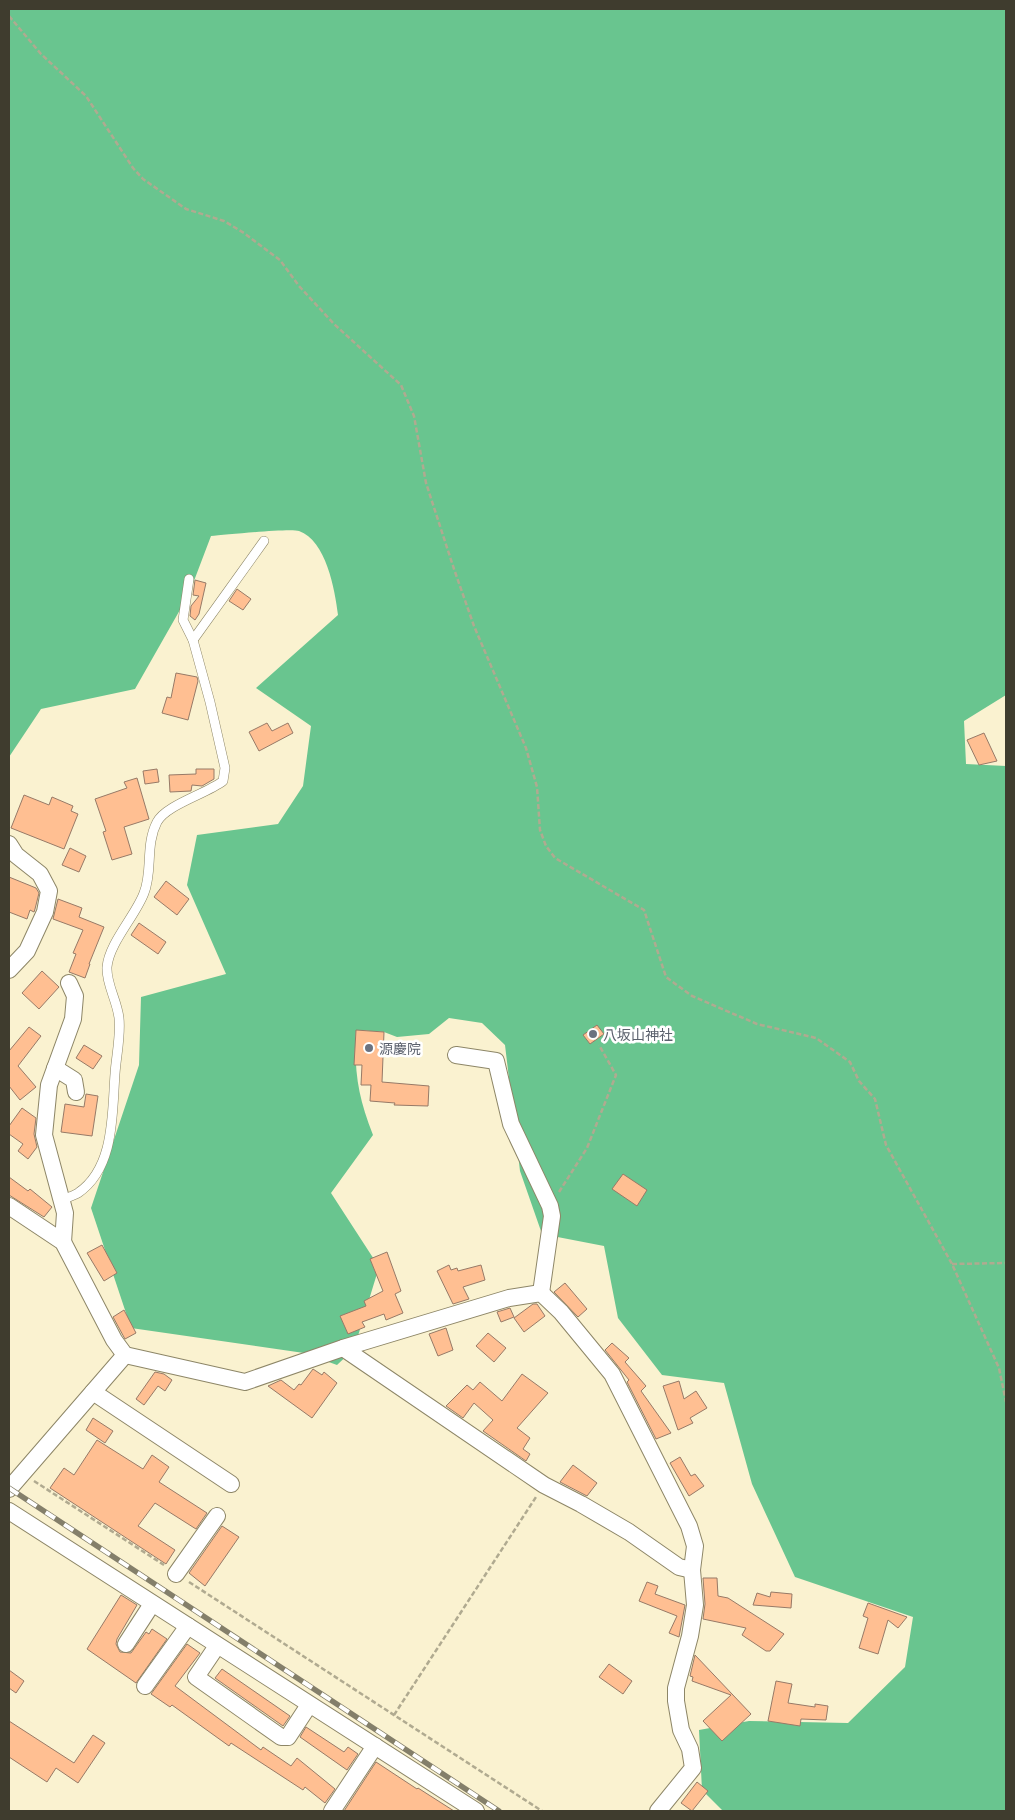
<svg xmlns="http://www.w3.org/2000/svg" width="1015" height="1820" font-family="Commissioner,'Noto Sans JP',sans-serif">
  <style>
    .forest { fill: #69c58f }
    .building { fill: #ffbf92; stroke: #977a67 }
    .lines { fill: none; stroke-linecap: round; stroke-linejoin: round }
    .lane-casing { stroke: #8d8667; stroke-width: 10 }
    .street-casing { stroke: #8d8667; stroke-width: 18 }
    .path { stroke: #b0aa90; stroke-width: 2.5; stroke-dasharray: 5 2.5; stroke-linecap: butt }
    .lane { stroke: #fff; stroke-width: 9 }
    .street { stroke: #fff; stroke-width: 16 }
    .rail-casing { stroke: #847f6a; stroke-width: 5.5 }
    .rail { stroke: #fff; stroke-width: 4; stroke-dasharray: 11; stroke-linecap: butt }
    .worship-dot { fill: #6b7280; stroke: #fff; stroke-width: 2 }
    .labels { text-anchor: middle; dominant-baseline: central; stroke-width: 5; stroke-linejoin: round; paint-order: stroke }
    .worship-label { font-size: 14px; fill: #5b616d; stroke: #fff; text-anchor: start }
  </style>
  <rect width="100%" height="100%" fill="#faf2d0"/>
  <path class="forest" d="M9,9h997v686l-42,26 2,43 40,2v1045h-283l-21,-21 -3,-60 50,-9 99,2 57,-56 8,-50 -118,-40 -43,-93 -28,-101 -62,-8 -44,-57 -14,-72 -62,-12 -22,-63 -15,-126 -23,-22 -33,-5 -20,16 -32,3 -13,-5 -28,-2c-2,42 2,67 17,105l-42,58 48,74 -25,82 -17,16 -33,-12 -173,-25 -40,-120 48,-143 2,-68 85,-23 -39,-89 10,-50 81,-11 25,-38 8,-60 -55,-38 82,-73c-3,-25 -12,-75 -39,-84 -9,-3 -74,4 -88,5l-22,58 -54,95 -94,20 -32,48z"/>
  <g class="building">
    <polygon points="195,580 206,583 199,614 195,620 190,616 191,606 199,596 193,595"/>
    <polygon points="237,589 251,599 243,610 229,601"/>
    <polygon points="176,673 197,677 198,681 188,720 162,713 167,697 171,698"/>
    <polygon points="267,723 272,731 288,723 293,733 259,751 249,732"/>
    <polygon points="984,733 997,761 979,765 967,740"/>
    <polygon points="157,769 159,782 145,784 143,771"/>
    <polygon points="196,769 214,769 214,779 202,786 192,785 191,791 170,792 169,775 196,774"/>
    <polygon points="137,778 149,819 124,827 132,854 112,860 103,832 106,831 95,799 127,788 124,782"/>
    <polygon points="24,795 49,805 52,797 73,806 71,811 78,814 64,849 11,828"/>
    <polygon points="70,848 86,856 79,872 62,865"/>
    <polygon points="9,877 36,888 39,893 35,909 34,912 30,910 27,919 9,912"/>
    <polygon points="166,881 189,899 177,915 154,897"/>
    <polygon points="58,899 82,908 79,917 104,927 89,964 90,964 85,978 69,972 76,954 73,953 83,930 53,919"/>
    <polygon points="139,923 166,942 158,954 131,935"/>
    <polygon points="42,971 59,987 39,1009 22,993"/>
    <polygon points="597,1025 604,1034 590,1044 583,1035"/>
    <polygon points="29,1027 41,1036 18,1066 36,1087 20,1100 9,1086 9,1051"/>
    <polygon points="356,1030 384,1032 382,1082 429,1086 428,1106 394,1105 395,1103 370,1101 371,1085 361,1085 362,1065 354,1065"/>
    <polygon points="84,1045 102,1056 93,1069 76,1058"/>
    <polygon points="86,1094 98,1096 92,1136 61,1132 65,1104 84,1107"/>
    <polygon points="22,1108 36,1118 34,1134 37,1147 28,1159 18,1151 23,1144 9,1134 9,1126"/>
    <polygon points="623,1174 647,1190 637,1206 612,1189"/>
    <polygon points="9,1177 28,1191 30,1189 52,1207 44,1217 9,1195"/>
    <polygon points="102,1245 117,1273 104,1281 87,1253"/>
    <polygon points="387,1252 401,1291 395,1294 403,1313 386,1320 384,1314 362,1322 365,1327 348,1334 340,1316 366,1306 364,1301 383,1291 370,1259"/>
    <polygon points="449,1265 451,1270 457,1268 458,1271 481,1265 485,1280 463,1287 469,1299 453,1304 437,1271"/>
    <polygon points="565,1283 587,1309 578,1317 554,1292"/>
    <polygon points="533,1304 537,1304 545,1316 524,1332 514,1318"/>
    <polygon points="510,1308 514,1317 501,1322 497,1312"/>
    <polygon points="124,1310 136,1333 125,1339 113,1317"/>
    <polygon points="446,1328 453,1350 438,1356 429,1334"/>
    <polygon points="488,1333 506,1348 494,1362 476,1346"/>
    <polygon points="612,1343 629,1358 625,1362 646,1386 641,1391 671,1433 656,1439 627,1382 629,1380 605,1350"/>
    <polygon points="313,1369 322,1375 324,1372 337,1383 312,1418 268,1386 281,1380 294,1390 299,1384 301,1385"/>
    <polygon points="155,1372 164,1374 172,1380 165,1391 158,1386 144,1405 136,1399"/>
    <polygon points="522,1374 548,1393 517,1428 530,1438 523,1449 530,1454 526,1461 483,1431 493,1420 474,1403 463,1418 446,1406 467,1385 473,1390 480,1382 502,1401"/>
    <polygon points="679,1381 684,1399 696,1391 707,1408 690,1418 693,1423 678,1430 663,1386"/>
    <polygon points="93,1418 113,1431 105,1443 86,1430"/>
    <polygon points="97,1440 143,1469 152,1455 169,1467 159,1482 207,1513 196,1529 155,1503 138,1526 175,1550 166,1564 50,1488 64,1468 74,1475"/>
    <polygon points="680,1457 691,1476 695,1474 704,1486 689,1496 670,1463"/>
    <polygon points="573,1465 597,1483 587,1496 560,1482"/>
    <polygon points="222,1526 239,1537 205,1586 189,1573"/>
    <polygon points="703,1578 717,1578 718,1596 728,1598 784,1634 770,1651 766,1651 742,1635 746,1628 703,1619 705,1604"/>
    <polygon points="647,1582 658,1586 655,1594 685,1605 679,1637 669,1633 677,1616 639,1601"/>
    <polygon points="771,1592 792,1594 791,1608 753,1605 757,1593 770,1597"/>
    <polygon points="121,1595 137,1605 117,1639 116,1644 120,1652 131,1653 146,1632 149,1634 152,1629 167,1639 136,1683 87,1649"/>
    <polygon points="868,1603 907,1617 898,1628 888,1620 878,1654 859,1648 868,1618 863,1616"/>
    <polygon points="187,1644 200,1653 175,1686 261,1750 263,1747 291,1766 297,1758 335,1789 325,1803 305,1787 303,1790 231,1743 229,1746 172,1705 170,1707 151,1694"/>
    <polygon points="695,1655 751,1714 722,1741 703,1721 731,1695 692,1681 693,1677 690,1676"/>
    <polygon points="609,1664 632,1681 623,1694 599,1677"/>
    <polygon points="222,1669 290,1716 283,1726 215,1678"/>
    <polygon points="9,1670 24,1681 16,1693 9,1688"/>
    <polygon points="776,1681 792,1684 788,1703 815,1707 815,1704 828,1706 826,1720 801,1719 800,1726 768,1721"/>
    <polygon points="9,1721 74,1763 93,1735 105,1743 78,1783 56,1768 47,1782 9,1757"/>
    <polygon points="306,1727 344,1752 348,1747 358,1754 347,1770 300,1737"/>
    <polygon points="376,1762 417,1789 418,1788 454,1811 344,1811"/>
    <polygon points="697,1782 708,1791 692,1811 681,1803"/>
  </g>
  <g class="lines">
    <defs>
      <g id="lane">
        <polyline points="193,640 264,541"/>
        <path d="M61,1200c5,-2 12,-4 17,-7 37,-25 34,-80 37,-119 1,-17 6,-38 4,-56 -2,-18 -13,-34 -12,-51 2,-24 29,-52 37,-74 9,-22 1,-48 13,-71 9,-17 49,-28 66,-41l2,-13 -15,-66 -17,-62 -10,-20 6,-41"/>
      </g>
      <g id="street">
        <polyline points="9,844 16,855 40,874 49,891 45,912 27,951 9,970"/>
        <polyline points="456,1055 496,1061 511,1124 550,1206 552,1216 541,1293"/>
        <polyline points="55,1068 74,1080 76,1092"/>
        <polyline points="9,1206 63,1242 114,1340 125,1355 245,1382 343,1348 509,1298 541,1293 561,1312 612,1374 689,1526 695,1546 692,1570 695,1605 690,1636 676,1688 676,1701 681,1730 690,1749 693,1768 658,1811"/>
        <polyline points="63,1242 65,1213 44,1135 49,1085 73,1019 75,996 69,983"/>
        <polyline points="343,1348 544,1485 581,1504 629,1532 679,1567 692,1570"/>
        <polyline points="93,1392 231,1484"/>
        <polyline points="9,1489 125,1355"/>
        <polyline points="9,1511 476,1811"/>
        <polyline points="176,1574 217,1516"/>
        <polyline points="126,1644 152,1604"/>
        <polyline points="217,1646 196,1677 281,1737 288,1737 309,1705"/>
        <polyline points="145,1686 188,1626"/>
        <polyline points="332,1811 375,1746"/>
      </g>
    </defs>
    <use href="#lane" class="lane-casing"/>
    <use href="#street" class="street-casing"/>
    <g class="path">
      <polyline points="9,16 41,54 86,96 133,168 143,179 186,209 224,221 244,233 280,260 299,286 334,324 401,385 414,416 426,483 454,569 474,626 526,748 537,787 540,830 546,846 555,858 644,910 666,977 692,996 757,1024 816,1038 850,1062 859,1081 875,1099 886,1145 952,1264 999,1368 1006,1402"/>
      <polyline points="559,1192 587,1148 616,1075 599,1045"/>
      <polyline points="952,1264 1006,1263"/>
      <polyline points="34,1481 164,1565"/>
      <polyline points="189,1582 542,1811"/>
      <polyline points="394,1715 536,1497"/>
    </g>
    <use href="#lane" class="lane"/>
    <use href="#street" class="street"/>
    <defs>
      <polyline id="rail" points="9,1488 499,1811"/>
    </defs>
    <use href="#rail" class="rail-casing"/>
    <use href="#rail" class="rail"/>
  </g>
  <g class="worship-dot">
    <circle cx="593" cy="1034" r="5"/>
    <circle cx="369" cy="1048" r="5"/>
  </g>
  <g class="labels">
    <g class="worship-label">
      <text x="603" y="1034">八坂山神社</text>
      <text x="379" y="1048">源慶院</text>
    </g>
  </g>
  <rect width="1015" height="1820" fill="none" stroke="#3f3c2e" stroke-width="20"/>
</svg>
